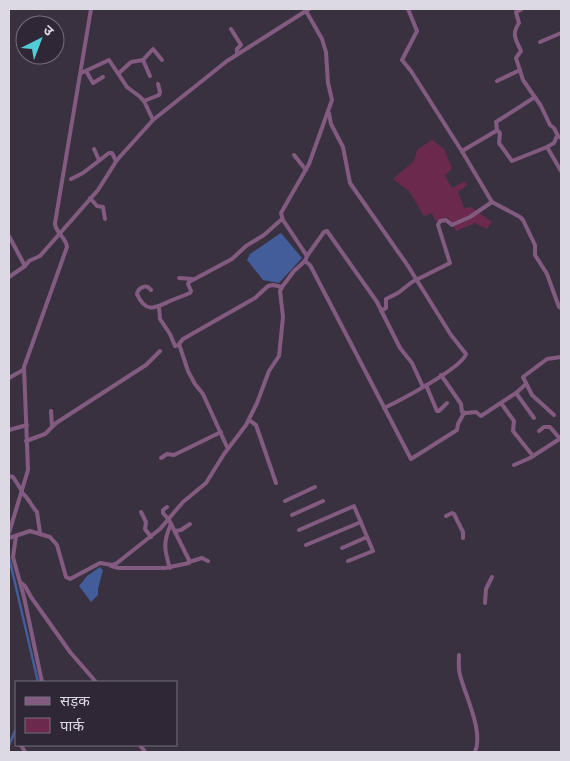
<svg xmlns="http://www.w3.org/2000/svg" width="570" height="761" font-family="'Noto Sans','Noto Sans Devanagari',sans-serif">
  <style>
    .green { fill: #6b2a4d }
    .water { fill: #435c9a }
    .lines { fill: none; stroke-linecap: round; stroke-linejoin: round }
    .canal { stroke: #435c9a; stroke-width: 2.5 }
    .minor { stroke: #835b80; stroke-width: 4 }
  </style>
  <rect width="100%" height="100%" fill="#393140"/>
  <polygon class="green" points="432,140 444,149 452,168 445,176 452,188 465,181 467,185 458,192 464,208 471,207 492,222 487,229 475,223 456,231 448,217 435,221 432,213 424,216 409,191 393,179 413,162 418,149"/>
  <g class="water">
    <polygon points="281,233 302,258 279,283 263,280 247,260 250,254"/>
    <polygon points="100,567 103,570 98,589 98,595 91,602 79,586 87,576"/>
  </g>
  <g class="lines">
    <g class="canal">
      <polyline points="9,557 38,682"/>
      <polyline points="9,745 16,729"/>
    </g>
    <g class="minor">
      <polyline points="408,9 417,31 402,60 411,71 463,153 492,202 520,217 523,220 535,245 535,255 547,274 559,307 561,308"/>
      <path d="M522,9l-6,3 3,11c-8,12 -3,16 2,28l-5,7 7,22 18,26 9,19 4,3 4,8 3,2"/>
      <polyline points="231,29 241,45 237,49 237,54"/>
      <polyline points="540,42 561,33"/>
      <polyline points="143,60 150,76"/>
      <polyline points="86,71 93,83 103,77"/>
      <polyline points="81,73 109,60 127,87 139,96 144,101 153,120"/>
      <polyline points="119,73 131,62 143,60 153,49 162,60"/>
      <polyline points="497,81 520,70"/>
      <polyline points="144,101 159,95 160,92 158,84"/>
      <path d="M329,113l2,11 12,23 7,36 58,83 43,69 15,19c-4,14 -67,47 -82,54"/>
      <polyline points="497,130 500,133 499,143 512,161 547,147 561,171"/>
      <polyline points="547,147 554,143 557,136"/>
      <polyline points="94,149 99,160"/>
      <polyline points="462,151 496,131 497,129 496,122 535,97"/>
      <polyline points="294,155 306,170"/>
      <polyline points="71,179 83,173 109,153 112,153 116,161"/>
      <polyline points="90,198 97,206 103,207 105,219"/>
      <polyline points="9,236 25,266"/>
      <polyline points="307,256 324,232 327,231 377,302 400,348 412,363 423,387"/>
      <polyline points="305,261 310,265 411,459 457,430 458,424 464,413"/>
      <polyline points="9,277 25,266 29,261 40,256 98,190 117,160 153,120 227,61 309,9"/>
      <polyline points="179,278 192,279"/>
      <path d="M151,290l-3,-3c-5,-2 -10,2 -11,7 9,20 18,14 33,7 7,-3 13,-5 20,-8l1,-2 -3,-7 1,-2 43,-23 14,-13 18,-11 18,-16"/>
      <polyline points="159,307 160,319 170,334 175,346 179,345"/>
      <polyline points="381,311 386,308 386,299 398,293 412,282 450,263 438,225 440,221 446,220 452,225 454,224 470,217 492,202"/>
      <polyline points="441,375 461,404 462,412 466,413 476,412 481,416 516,393 526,384"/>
      <polyline points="9,378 23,370"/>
      <polyline points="426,385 437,411 439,411 447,403"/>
      <polyline points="516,393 534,418"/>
      <polyline points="501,403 514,421 513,431 533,456"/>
      <polyline points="51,411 52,426"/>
      <polyline points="554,415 532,395 523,377 547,359 561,357"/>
      <polyline points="249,420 256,425 276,483"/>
      <polyline points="9,430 27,425"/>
      <polyline points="539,431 544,427 550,427 561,440"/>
      <polyline points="26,441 45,434 56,423 146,365 160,351"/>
      <polyline points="228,448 227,447 203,394 195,384 188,371 179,344 183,339 255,298 268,286 273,285 282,287"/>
      <polyline points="161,458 167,454 174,455 221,432"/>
      <polyline points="514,465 530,458 561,438"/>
      <polyline points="9,476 13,477 22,491"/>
      <path d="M22,493c7,5 9,13 15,19l3,21"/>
      <polyline points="285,501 315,487"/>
      <polyline points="141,512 146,522 145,529 151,537"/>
      <polyline points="292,515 323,501"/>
      <polyline points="446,516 452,513 454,514 463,532 463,538"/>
      <polyline points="299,530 354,506 373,551 348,561"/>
      <polyline points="175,531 181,530 190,524"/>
      <path d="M9,533l19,-63 -4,-103 43,-120c-1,-10 -12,-14 -12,-24l36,-214"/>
      <polyline points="16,536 13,557 24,597 42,682"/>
      <polyline points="9,538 30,531 50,537 57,545 66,577 70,579 100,563 112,565 117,563 160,529 183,502 206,483 224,454 246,425 257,403 269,371 279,356 283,317 280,291 282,287 294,271 305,261 307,256 283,220 281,213 309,164 332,100 328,83 326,52 322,39 306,11"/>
      <polyline points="306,545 361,522"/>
      <polyline points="342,548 367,537"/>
      <polyline points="189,562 202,558 208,561"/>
      <polyline points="111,566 119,568 165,568 189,563 189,560 169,520 163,513 163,510 167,507"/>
      <path d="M170,568c-6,-19 -7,-26 1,-44"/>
      <polyline points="20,582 25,586 31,597 70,652 96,682"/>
      <polyline points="485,603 486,589 492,577"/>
      <path d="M459,655c0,6 -1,13 1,20 5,20 24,57 15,77"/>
      <polyline points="21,745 25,752"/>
      <polyline points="140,745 145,752"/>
    </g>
  </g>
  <rect width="570" height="761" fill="none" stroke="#ddd9e2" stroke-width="20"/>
  <rect x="15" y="681" width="162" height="65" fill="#2f2736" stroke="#756e7b"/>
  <rect x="25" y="697" width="25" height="8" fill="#835b80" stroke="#756e7b"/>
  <text x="60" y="706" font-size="15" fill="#ddd9e2">सड़क</text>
  <rect x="25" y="718" width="25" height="15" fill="#6b2a4d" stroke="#756e7b"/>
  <text x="60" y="731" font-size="15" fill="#ddd9e2">पार्क</text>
  <g transform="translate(40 40) rotate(42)"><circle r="24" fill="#2f2736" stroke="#756e7b"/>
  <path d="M0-4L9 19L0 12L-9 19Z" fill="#52ccd6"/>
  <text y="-8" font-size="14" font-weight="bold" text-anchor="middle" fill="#ddd9e2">उ</text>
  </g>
</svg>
